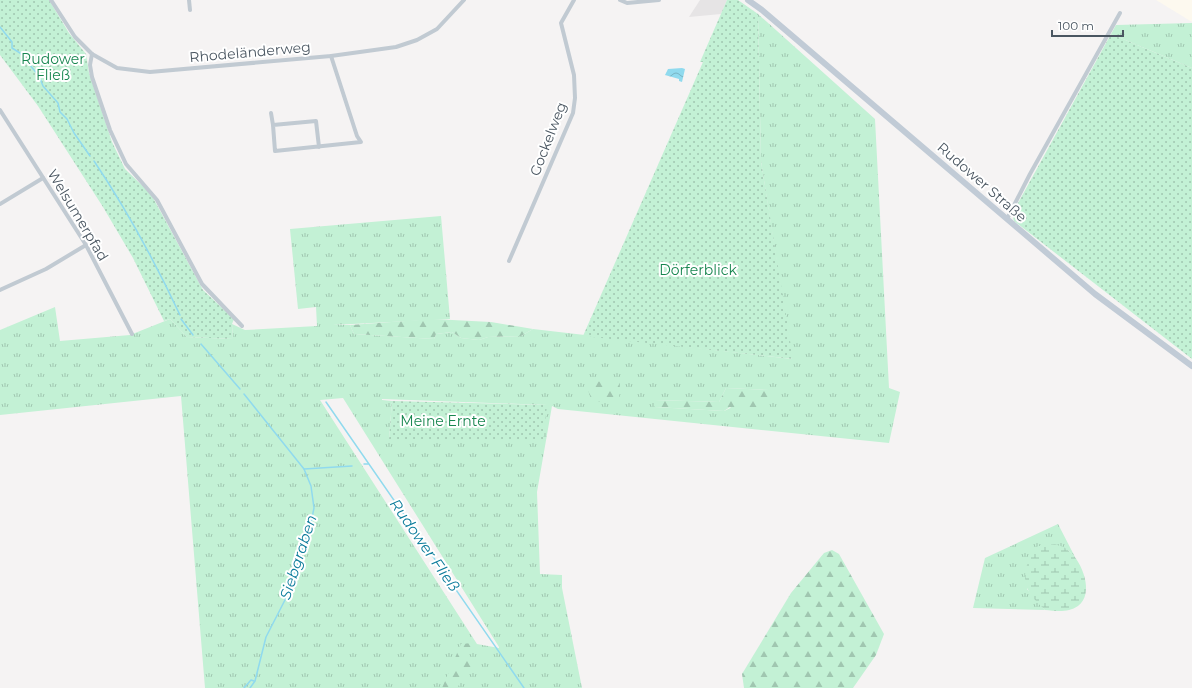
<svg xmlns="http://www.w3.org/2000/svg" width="1192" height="688" font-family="Montserrat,sans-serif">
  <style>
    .commercial { fill: #fdf9ef }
    .education { fill: #e6e4e5 }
    .grass { fill: url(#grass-tufts); fill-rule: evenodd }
    .forest { fill: url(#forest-firs) }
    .wetland { fill: url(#wetland-marsh) }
    .park { fill: url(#park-dots) }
    .water { fill: url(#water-waves) }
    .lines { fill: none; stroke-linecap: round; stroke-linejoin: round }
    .stream { stroke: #90daee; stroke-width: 1.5 }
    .street { stroke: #c1cad2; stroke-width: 4 }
    .secondary { stroke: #c1cbd6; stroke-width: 6 }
    .labels { text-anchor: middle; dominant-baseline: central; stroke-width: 4; stroke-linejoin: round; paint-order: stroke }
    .street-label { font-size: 14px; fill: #4a5661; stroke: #fff }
    .park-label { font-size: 14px; fill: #17864f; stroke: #fff }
    .water-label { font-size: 15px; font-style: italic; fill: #0c7c9b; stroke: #fff }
  </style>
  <defs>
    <pattern id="grass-tufts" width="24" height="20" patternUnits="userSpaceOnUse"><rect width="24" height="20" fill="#c3f1d5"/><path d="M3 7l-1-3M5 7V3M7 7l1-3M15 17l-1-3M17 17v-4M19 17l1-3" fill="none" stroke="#a0c6b0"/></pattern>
    <pattern id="forest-firs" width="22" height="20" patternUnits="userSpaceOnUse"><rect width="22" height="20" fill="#c3f1d5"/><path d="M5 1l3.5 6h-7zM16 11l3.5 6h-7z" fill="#a0c6b0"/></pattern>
    <pattern id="wetland-marsh" width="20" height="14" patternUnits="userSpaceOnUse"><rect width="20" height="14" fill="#c3f1d5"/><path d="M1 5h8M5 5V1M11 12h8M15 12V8" fill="none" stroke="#a0c6b0"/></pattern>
    <pattern id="park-dots" width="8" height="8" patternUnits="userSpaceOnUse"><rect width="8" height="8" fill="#c3f1d5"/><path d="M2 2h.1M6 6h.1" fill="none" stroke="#a0c6b0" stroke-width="1.8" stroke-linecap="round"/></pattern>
    <pattern id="water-waves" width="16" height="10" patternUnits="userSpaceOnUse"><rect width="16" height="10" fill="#90daee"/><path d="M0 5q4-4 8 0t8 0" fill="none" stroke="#78b4c4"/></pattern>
  </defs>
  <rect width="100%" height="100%" fill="#f5f3f3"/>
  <polygon class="commercial" points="1156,0 1192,0 1192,22"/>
  <polygon class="education" points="700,0 727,0 721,14 689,17"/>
  <g class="grass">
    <path d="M758,14l117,105 14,269 11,4 -11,51 -331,-34 -6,-3 -15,86 3,82 22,1v13l20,100h-377l-24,-292 -181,19v-85l55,-23 5,34 70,-6 40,-16 17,18 46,2 -1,-15 13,6 72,-4 -1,-19 -18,2 -8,-80 151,-13 9,103 -117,6h17l4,9 80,5 2,-5 16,-2 9,6 18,2 9,-3 33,-1 12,-7 259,30 -31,-198zM726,388l43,2 -45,21 -69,-4v-7l64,2zM343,398l156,249v1l-22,-4 -157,-244zM382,400v-1l165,6 -158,34 3,-38z"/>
    <polygon points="1192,23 1192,68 1111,34 1116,25"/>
    <polygon points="1058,524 1075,557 1068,550 1027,589 1045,610 973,608 985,558"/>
  </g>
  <g class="forest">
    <polygon points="433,319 491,322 533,329 521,336 488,337 479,340 461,338 452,332 436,334 434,339 354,334 350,325"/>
    <polygon points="585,381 620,382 619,401 599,402 590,396"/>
    <polygon points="726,388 770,390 769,409 734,411 730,407 724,411 655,407 655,400 719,402"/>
    <polygon points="832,550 839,554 884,634 876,655 853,688 744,688 742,674 791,593 824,553"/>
    <polygon points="472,643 477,645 467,652 474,662 457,688 442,688 461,644"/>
  </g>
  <path class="wetland" d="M1055,544c5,2 10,3 14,7 13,10 26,43 9,55 -10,7 -22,5 -33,4 -6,-6 -16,-15 -18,-23 -5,-14 1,-30 11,-41z"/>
  <g class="park">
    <polygon points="0,0 49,0 69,33 86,54 89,73 112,142 125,169 151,194 203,290 234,319 232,324 233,339 187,337 170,319 164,321 133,258 103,207 38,106 0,55"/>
    <polygon points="727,0 738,0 758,14 761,161 793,359 583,336 703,62 700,62"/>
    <polygon points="1111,34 1192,68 1192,359 1014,221 1012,214"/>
    <polygon points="392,401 547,405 543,440 389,439"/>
  </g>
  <polygon class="water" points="682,68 685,69 682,82 679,81 679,79 665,75 668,69"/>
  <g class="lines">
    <g class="stream">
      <polyline points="0,27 12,42 12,48 20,53 39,76 43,86 58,103 60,112 67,119 74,133 90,156"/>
      <path d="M94,161c33,49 61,101 86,154"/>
      <polyline points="181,319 193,335"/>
      <polyline points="201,344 240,389"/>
      <polyline points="244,394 304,469 311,486 314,508 310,527 286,598 266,637 255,681 250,688"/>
      <polyline points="326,402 524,688"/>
      <polyline points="364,464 368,464"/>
      <polyline points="304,469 352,466"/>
      <polyline points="244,688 251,680 254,681"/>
    </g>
    <g class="street">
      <polyline points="51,0 75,37 92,54 117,68 150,72 331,56 396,47 417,40 437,29 464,0"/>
      <polyline points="189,0 190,10"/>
      <polyline points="620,0 627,3 659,0"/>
      <polyline points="92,54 90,65 92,77 110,130 126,164 157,200 202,284 242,326"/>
      <polyline points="0,110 86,245 132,334"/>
      <polyline points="271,113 273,125"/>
      <polyline points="319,147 316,121 273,125 275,151 361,142 357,136 331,56"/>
      <polyline points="0,204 43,178"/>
      <polyline points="1007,219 1030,174 1120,13"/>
      <polyline points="509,261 573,113 575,98 574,75 561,23 574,0"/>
      <polyline points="0,290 46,269 86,245"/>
    </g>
    <polyline class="secondary" points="748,0 762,10 1095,294 1192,366"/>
  </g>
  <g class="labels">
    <g class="street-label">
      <text transform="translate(250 52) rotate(-5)">Rhodeländerweg</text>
      <text transform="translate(548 139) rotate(-69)">Gockelweg</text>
      <text transform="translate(982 182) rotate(41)">Rudower Straße</text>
      <text transform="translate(78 215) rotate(59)">Welsumerpfad</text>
    </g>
    <g class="park-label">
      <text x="53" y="59">Rudower<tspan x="53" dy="16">Fließ</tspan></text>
      <text x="698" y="270">Dörferblick</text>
      <text x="443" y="421">Meine Ernte</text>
    </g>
    <g class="water-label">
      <text transform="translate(425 545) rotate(55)">Rudower Fließ</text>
      <text transform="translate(298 557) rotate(-72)">Siebgraben</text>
    </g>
  </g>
  <path d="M1052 30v6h71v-6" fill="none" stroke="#4a5661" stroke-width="2"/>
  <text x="1058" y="30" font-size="12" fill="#4a5661" stroke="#ffffff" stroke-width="3" paint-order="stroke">100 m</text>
</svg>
